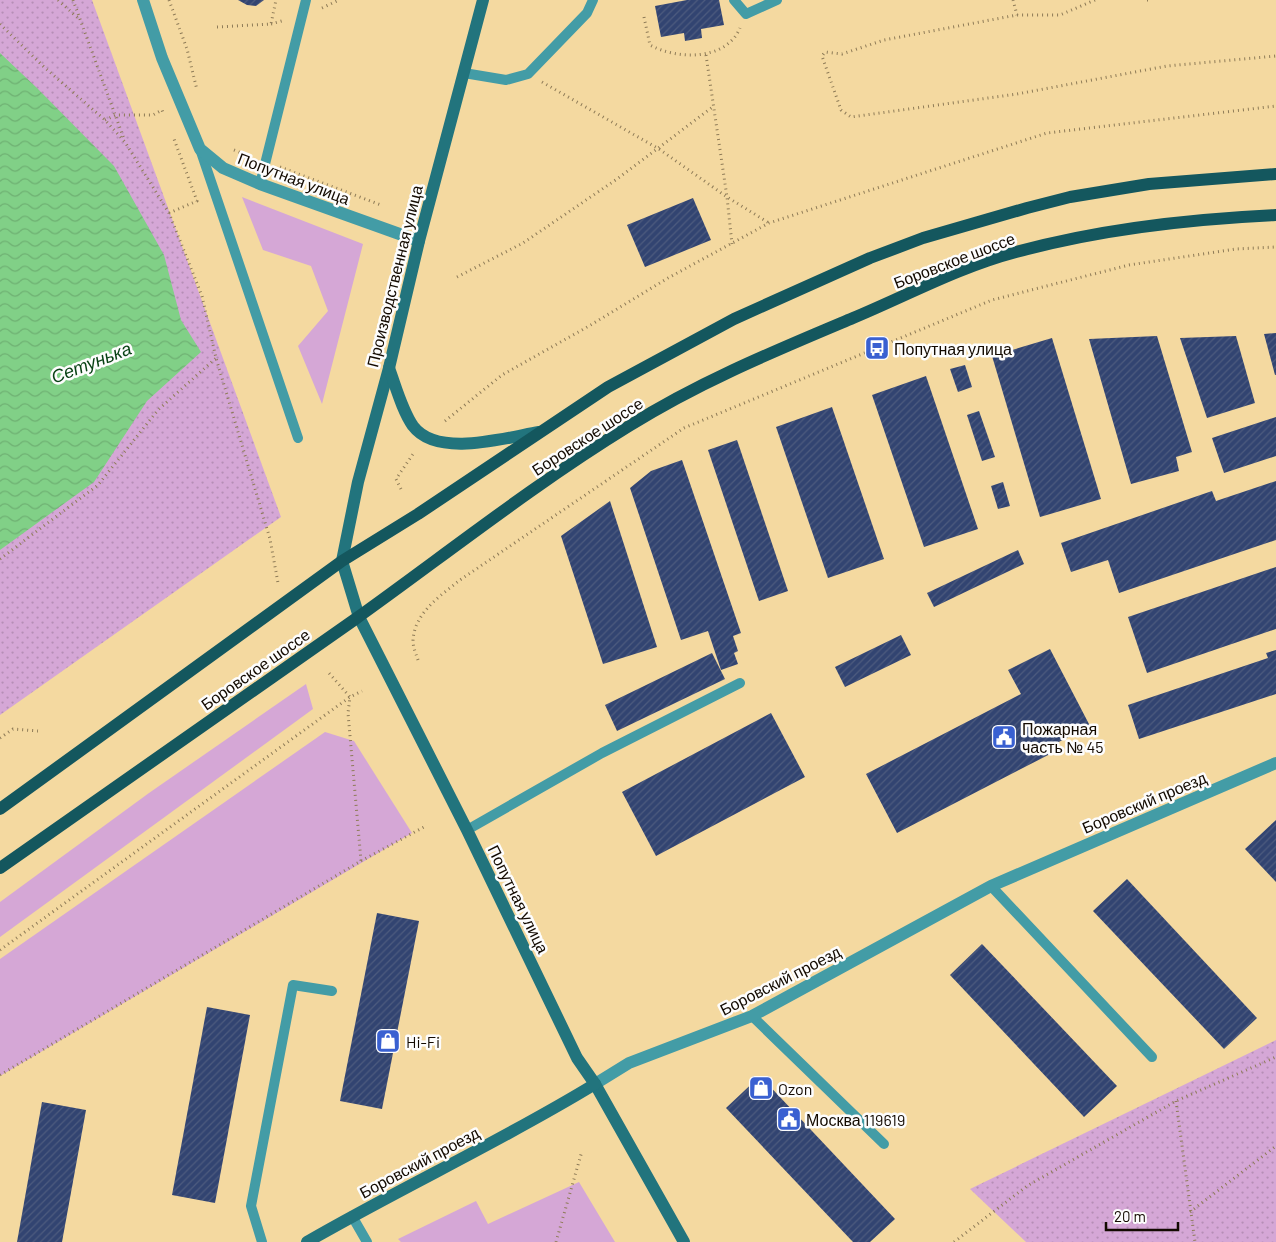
<svg xmlns="http://www.w3.org/2000/svg" width="1276" height="1242" font-family="Barlow,sans-serif">
  <style>
    .grass { fill: #d5a7d6 }
    .park { fill: url(#park-dots) }
    .water { fill: url(#water-waves) }
    .building { fill: url(#building-hatch) }
    .lines { fill: none; stroke-linecap: round; stroke-linejoin: round }
    .path { stroke: #8e7b57; stroke-width: 3; stroke-dasharray: 1 4; stroke-linecap: butt }
    .lane { stroke: #439ca6; stroke-width: 10 }
    .street { stroke: #439ca6; stroke-width: 12 }
    .secondary { stroke: #22747d; stroke-width: 12 }
    .primary { stroke: #14575e; stroke-width: 12 }
    .labels { text-anchor: middle; dominant-baseline: central; stroke-width: 5; stroke-linejoin: round; paint-order: stroke }
    .street-label { font-size: 16px; fill: #130a00; stroke: #fdfdfd }
    .poi-label { font-size: 16px; fill: #130a00; stroke: #fdfdfd; text-anchor: start }
    .water-label { font-size: 18px; font-style: italic; fill: #084214; stroke: #fdfdfd }
  </style>
  <defs>
    <pattern id="park-dots" width="8" height="8" patternUnits="userSpaceOnUse" patternTransform="scale(1.25)"><rect width="8" height="8" fill="#d5a7d6"/><path d="M2 2h.1M6 6h.1" fill="none" stroke="#b68eb6" stroke-width="1.8" stroke-linecap="round"/></pattern>
    <pattern id="water-waves" width="16" height="10" patternUnits="userSpaceOnUse" patternTransform="scale(1.25)"><rect width="16" height="10" fill="#81d087"/><path d="M0 5q4-4 8 0t8 0" fill="none" stroke="#6fb173"/></pattern>
    <pattern id="building-hatch" width="6" height="6" patternUnits="userSpaceOnUse" patternTransform="scale(1.25)"><rect width="6" height="6" fill="#324471"/><path d="M-1 1l2-2M0 6l6-6M5 7l2-2" fill="none" stroke="#4d5b7e"/></pattern>
  </defs>
  <rect width="100%" height="100%" fill="#f4d9a0"/>
  <g class="grass">
    <polygon points="242,197 363,244 322,404 298,346 328,311 311,266 263,250"/>
    <polygon points="306,684 313,709 0,937 0,902 149,793"/>
    <polygon points="325,732 354,741 412,833 0,1076 0,959"/>
    <polygon points="579,1182 615,1242 401,1242 398,1239 476,1201 488,1224"/>
  </g>
  <g class="park">
    <polygon points="0,0 92,0 281,517 0,715"/>
    <polygon points="1276,1040 1276,1242 1026,1242 970,1189"/>
  </g>
  <polygon class="water" points="0,53 37,88 114,166 164,255 181,320 201,352 147,401 94,482 0,550"/>
  <g class="building">
    <polygon points="238,0 264,0 256,6 247,5"/>
    <polygon points="687,0 719,0 724,25 701,29 702,38 685,41 684,33 661,37 655,6"/>
    <polygon points="693,198 711,240 645,267 627,225"/>
    <polygon points="1276,333 1276,375 1275,375 1264,334"/>
    <polygon points="1157,336 1192,452 1176,457 1179,471 1131,484 1089,339"/>
    <polygon points="1236,336 1255,403 1207,418 1180,338"/>
    <polygon points="1052,338 1101,499 1040,517 992,356"/>
    <polygon points="965,365 972,387 958,392 950,369"/>
    <polygon points="926,376 978,529 924,547 872,395"/>
    <polygon points="832,407 884,559 828,578 776,427"/>
    <polygon points="979,411 995,457 982,461 967,415"/>
    <polygon points="1276,417 1276,456 1224,473 1212,438"/>
    <polygon points="737,440 788,591 759,601 708,450"/>
    <polygon points="682,460 741,633 733,636 738,651 734,653 738,664 721,670 708,631 681,640 630,488 651,471"/>
    <polygon points="1276,481 1276,540 1119,593 1108,560 1071,572 1061,543 1212,491 1216,501"/>
    <polygon points="1003,482 1010,506 998,509 991,486"/>
    <polygon points="610,501 657,647 603,664 561,536"/>
    <polygon points="1018,550 1024,564 934,607 927,593"/>
    <polygon points="1276,567 1276,629 1147,673 1128,617"/>
    <polygon points="901,635 911,655 845,687 835,667"/>
    <polygon points="1050,649 1090,726 1049,747 1052,753 897,833 866,774 1021,694 1008,670"/>
    <polygon points="1276,650 1276,694 1139,739 1128,705 1268,658 1266,653"/>
    <polygon points="712,653 725,679 617,731 605,705"/>
    <polygon points="771,713 805,777 656,856 622,792"/>
    <polygon points="1276,820 1276,882 1245,849"/>
    <polygon points="1127,879 1257,1018 1224,1049 1093,911"/>
    <polygon points="377,913 419,921 382,1109 340,1101"/>
    <polygon points="982,944 1117,1086 1084,1117 950,975"/>
    <polygon points="207,1007 250,1015 215,1203 172,1195"/>
    <polygon points="760,1076 895,1219 870,1242 853,1242 726,1108"/>
    <polygon points="42,1102 86,1110 62,1242 17,1242"/>
  </g>
  <g class="lines">
    <g class="path">
      <polyline points="58,0 79,19"/>
      <polyline points="73,0 124,139"/>
      <polyline points="169,0 187,49 197,90"/>
      <polyline points="1013,0 1017,15"/>
      <polyline points="1095,0 1060,15 1017,15 884,40 842,54 825,52 822,56 841,110 851,117 1017,94 1167,66 1276,56"/>
      <polyline points="1147,0 1148,0"/>
      <polyline points="322,8 339,0"/>
      <path d="M644,17l6,28c27,15 76,16 90,-17"/>
      <polyline points="0,24 44,67 105,120 125,142 169,213 202,296 216,358 270,539 278,583"/>
      <polyline points="271,24 285,20"/>
      <polyline points="217,27 271,24 276,0"/>
      <polyline points="706,55 727,197 732,244"/>
      <polyline points="542,82 659,149 727,197 769,223"/>
      <polyline points="105,120 116,115 153,115 162,110 163,113"/>
      <polyline points="234,150 251,157"/>
      <polyline points="280,167 381,205"/>
      <polyline points="169,213 197,201 174,139"/>
      <polyline points="457,277 523,243 617,179 714,106"/>
      <polyline points="445,421 502,375 589,326 668,278 769,223 1047,133 1276,106"/>
      <polyline points="401,489 396,479 413,454"/>
      <polyline points="0,559 98,485 158,410 216,358"/>
      <path d="M418,660c-2,-6 -5,-13 -5,-19 1,-28 27,-45 47,-61l224,-152 308,-128 137,-35 107,-16 40,-2"/>
      <polyline points="0,738 13,729 38,731"/>
      <polyline points="361,861 424,827"/>
      <polyline points="0,950 350,697 362,691"/>
      <polyline points="0,1075 361,861 348,713 350,697 329,673"/>
      <polyline points="1176,1101 1195,1242"/>
      <polyline points="1190,1212 1276,1146"/>
      <polyline points="556,1242 582,1151"/>
      <polyline points="954,1242 1027,1186 1176,1101 1276,1057"/>
    </g>
    <g class="lane">
      <polyline points="734,0 746,14 777,0"/>
      <polyline points="464,73 506,80 528,74 587,13 593,0"/>
      <polyline points="200,149 298,438"/>
      <polyline points="260,184 306,0"/>
      <polyline points="467,830 602,753 740,683"/>
      <polyline points="991,886 1152,1057"/>
      <polyline points="752,1016 884,1144"/>
      <polyline points="352,1216 367,1242"/>
      <polyline points="262,1242 251,1206 293,985 332,991"/>
    </g>
    <g class="street">
      <polyline points="143,0 162,58 200,149 223,168 260,184 419,241"/>
      <polyline points="595,1084 629,1063 752,1016 991,886 1276,763"/>
    </g>
    <g class="secondary">
      <polyline points="483,0 419,241 389,368 358,482 342,561 359,617 467,830 577,1058 595,1084 684,1242"/>
      <path d="M389,368c7,19 13,42 24,58 24,32 92,12 126,6"/>
      <path d="M307,1242c95,-55 195,-101 288,-158"/>
    </g>
    <g class="primary">
      <polyline points="0,809 342,561 418,514 608,387 734,319 870,258 923,238 1027,208 1070,197 1149,184 1276,174"/>
      <path d="M0,868c118,-82 236,-164 354,-248 91,-65 179,-135 275,-194 70,-44 148,-76 224,-108 53,-22 106,-51 163,-66 84,-23 173,-33 260,-37"/>
    </g>
  </g>
  <defs>
    <symbol id="bus-square" viewBox="-11 -11 22 22"><rect x="-9" y="-9" width="18" height="18" rx="4" fill="#3960d1" stroke="#fdfdfd"/><path d="M-5-6H5V4H4V6H2V4H-2V6H-4V4H-5ZM-3.5-4V0h7V-4ZM-3.5 1.2v1.5H-2V1.2ZM2 1.2v1.5H3.5V1.2Z" fill="#fff"/></symbol>
    <symbol id="civic-square" viewBox="-11 -11 22 22"><rect x="-9" y="-9" width="18" height="18" rx="4" fill="#3960d1" stroke="#fdfdfd"/><path d="M-.6-6.5H3V-4.5H.6V-3L4-1V1h2V6H-6V1h2V-1L-.6-3ZM-1.2 2.5V6h2.4V2.5Z" fill="#fff"/></symbol>
    <symbol id="shop-square" viewBox="-11 -11 22 22"><rect x="-9" y="-9" width="18" height="18" rx="4" fill="#3960d1" stroke="#fdfdfd"/><path d="M-5-2.5h2.3a2.7 3.5 0 0 1 5.4 0H5L5.5 6h-11ZM-1.5-2.5h3a1.5 2.3 0 0 0-3 0Z" fill="#fff"/></symbol>
  </defs>
  <g fill-rule="evenodd">
    <use href="#bus-square" x="863" y="334" width="28" height="28"/>
    <use href="#civic-square" x="990" y="723" width="28" height="28"/>
    <use href="#shop-square" x="374" y="1027" width="28" height="28"/>
    <use href="#shop-square" x="747" y="1074" width="28" height="28"/>
    <use href="#civic-square" x="775" y="1105" width="28" height="28"/>
  </g>
  <g class="labels">
    <g class="street-label">
      <text transform="translate(294 178) rotate(21)">Попутная улица</text>
      <text transform="translate(954 260) rotate(-21)">Боровское шоссе</text>
      <text transform="translate(394 276) rotate(-76)">Производственная улица</text>
      <text transform="translate(587 436) rotate(-33)">Боровское шоссе</text>
      <text transform="translate(255 669) rotate(-35)">Боровское шоссе</text>
      <text transform="translate(1144 802) rotate(-23)">Боровский проезд</text>
      <text transform="translate(519 899) rotate(64)">Попутная улица</text>
      <text transform="translate(780 980) rotate(-27)">Боровский проезд</text>
      <text transform="translate(419 1162) rotate(-28)">Боровский проезд</text>
    </g>
    <g class="poi-label">
      <text x="894" y="348">Попутная улица</text>
      <text x="1022" y="728">Пожарная<tspan x="1022" dy="18">часть № 45</tspan></text>
      <text x="406" y="1041">Hi-Fi</text>
      <text x="778" y="1088">Ozon</text>
      <text x="806" y="1119">Москва 119619</text>
    </g>
    <g class="water-label">
      <text transform="translate(91 362) rotate(-21)">Сетунька</text>
    </g>
  </g>
  <path d="M1106 1222v8h72v-8" fill="none" stroke="#130a00" stroke-width="2.5"/>
  <text x="1114" y="1222" font-size="15" fill="#130a00" stroke="#fdfdfd" stroke-width="4" paint-order="stroke">20 m</text>
</svg>
